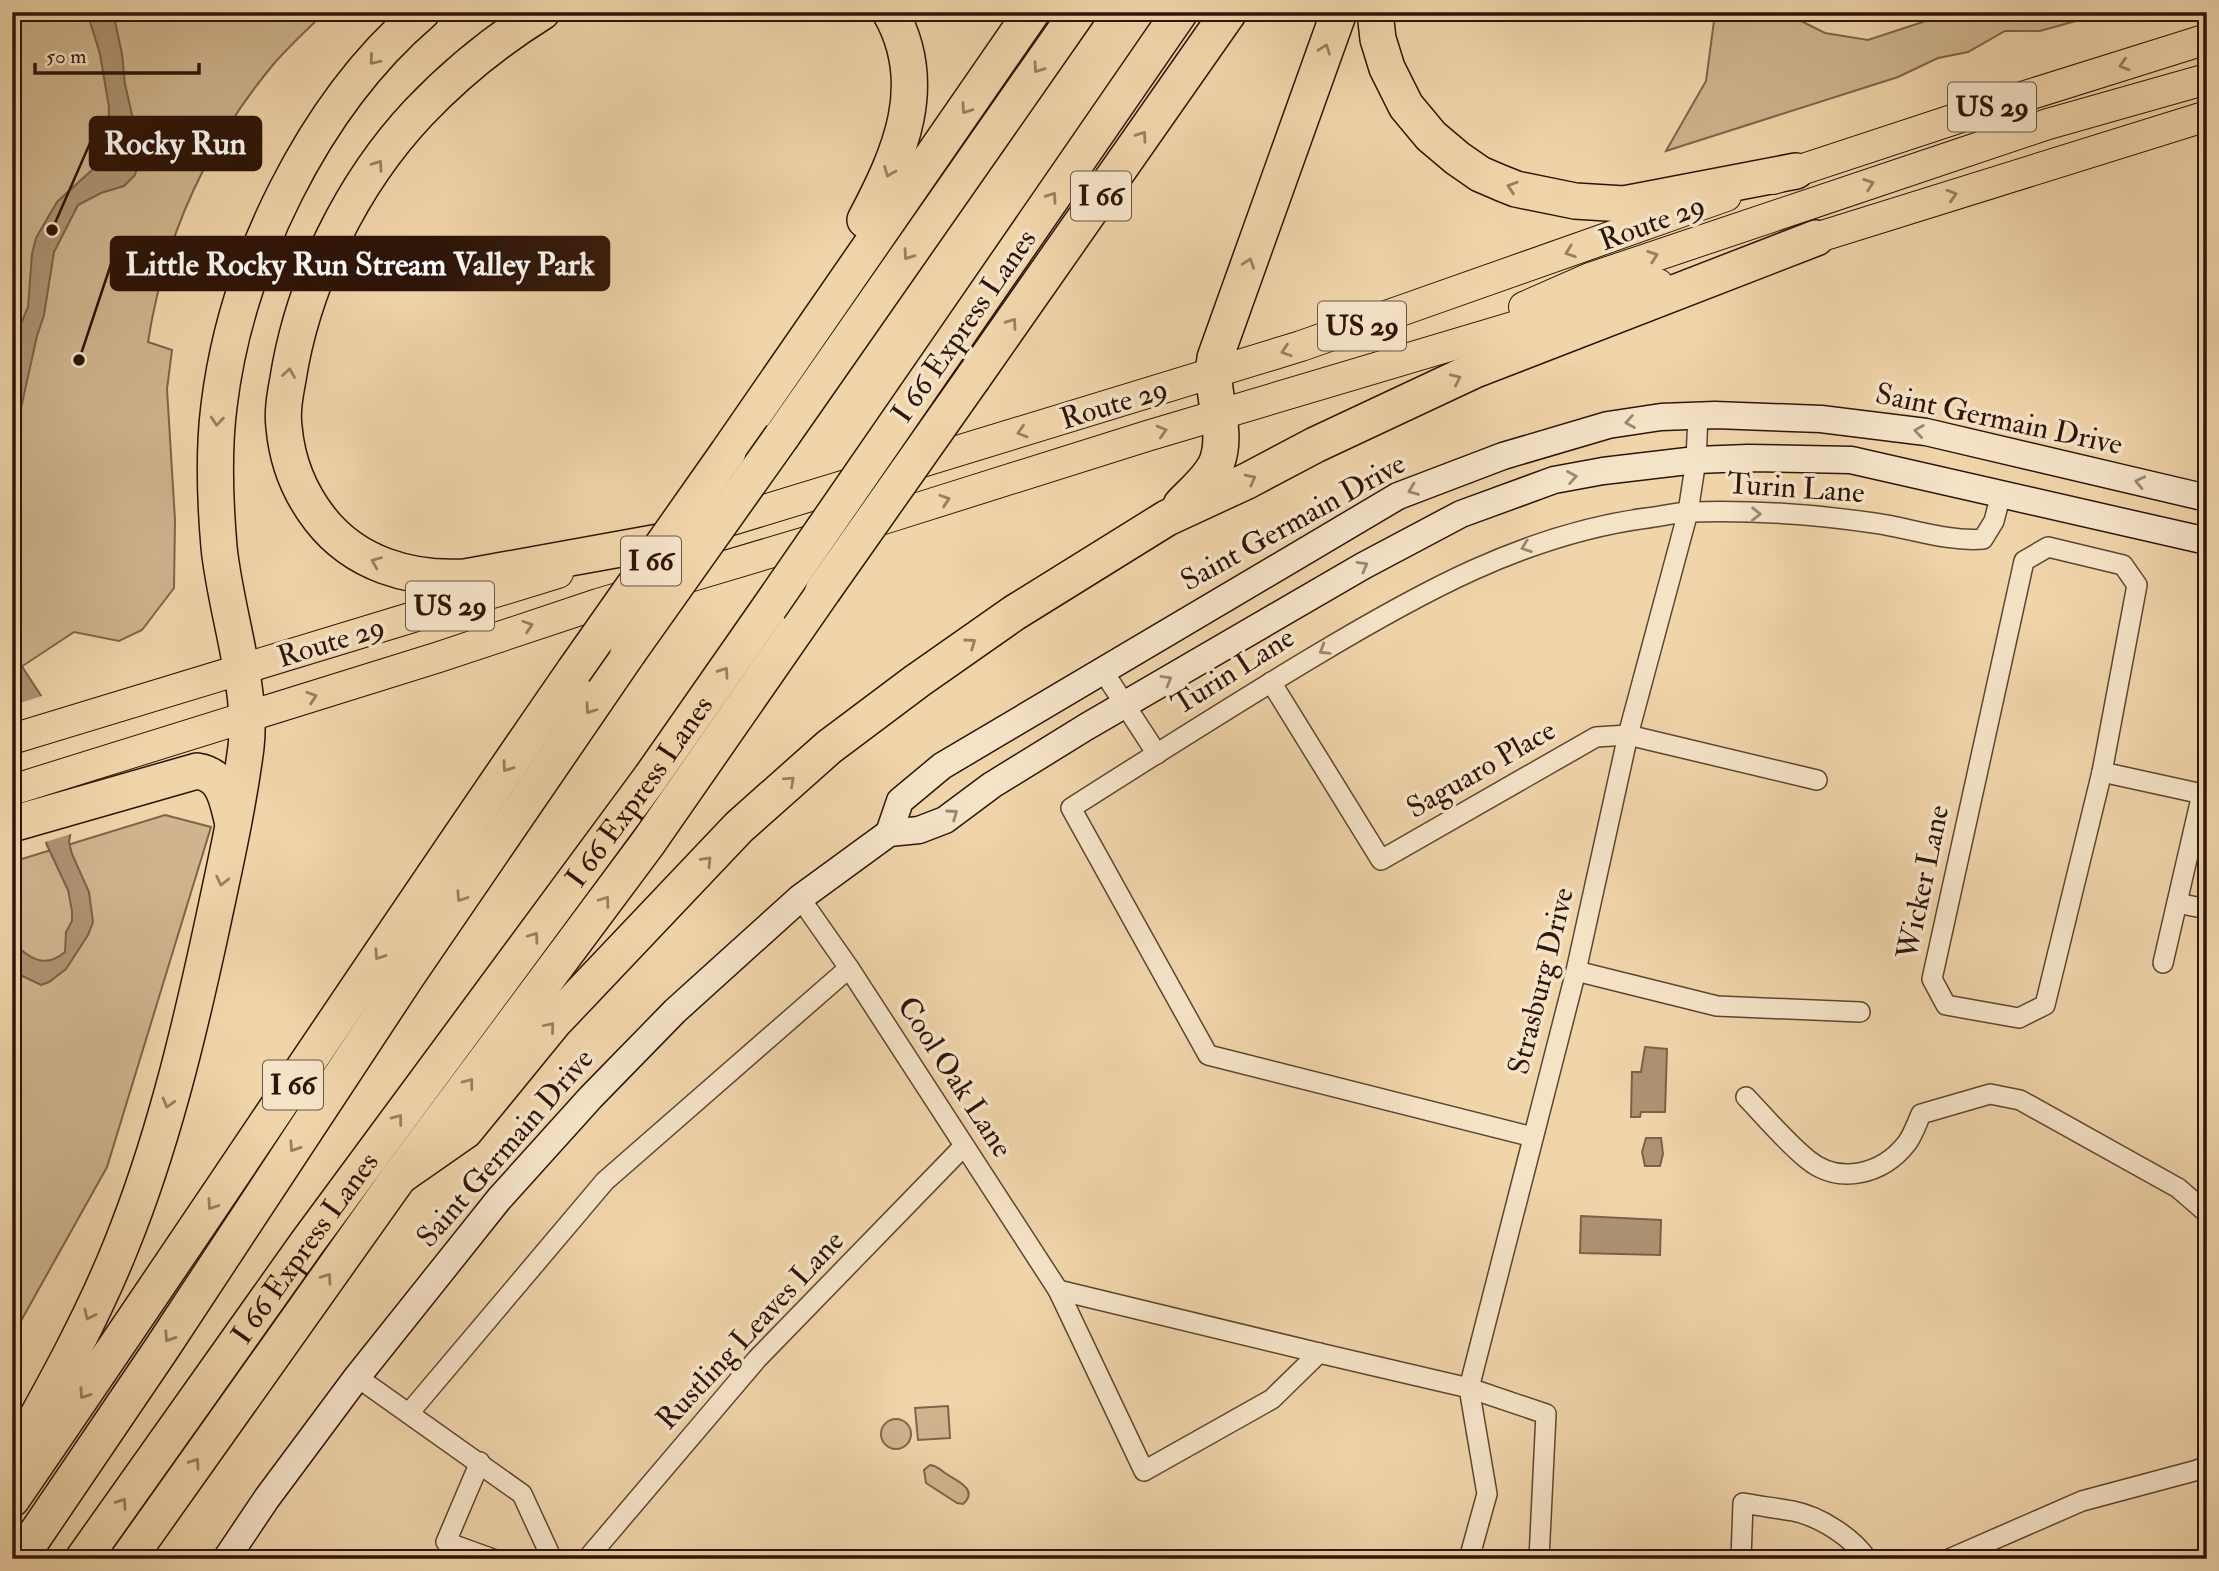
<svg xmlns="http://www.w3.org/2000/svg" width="2219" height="1571" font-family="'IM FELL Double Pica',serif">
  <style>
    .green { fill: #cfb48e; stroke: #7e644b; stroke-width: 2 }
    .water { fill: #ae9373; stroke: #7b6148; stroke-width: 2 }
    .pier { fill: #f0d4aa }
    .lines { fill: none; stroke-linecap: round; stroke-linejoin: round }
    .street-casing { stroke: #5e4530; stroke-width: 22 }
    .secondary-casing { stroke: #2e1508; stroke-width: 29 }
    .primary-casing { stroke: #2e1508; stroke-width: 32 }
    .highway-casing { stroke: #2e1508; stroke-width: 38 }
    .street { stroke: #f5e3c8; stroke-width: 19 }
    .secondary { stroke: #f5e3c8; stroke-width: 26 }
    .primary { stroke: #f0d4aa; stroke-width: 30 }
    .highway { stroke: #f0d4aa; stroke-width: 35 }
    .highway-bridge-casing { stroke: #2e1508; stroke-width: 38; stroke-linecap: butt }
    .highway-bridge { stroke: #f0d4aa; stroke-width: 35 }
    .oneway { stroke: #997e61 }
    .oneway2 { stroke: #9b8672 }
    .labels { text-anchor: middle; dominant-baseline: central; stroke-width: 7; stroke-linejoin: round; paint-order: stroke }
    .shield { fill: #f5e3c8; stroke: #6a5342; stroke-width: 2 }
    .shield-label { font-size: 28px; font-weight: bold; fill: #2e1508 }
    .street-label { font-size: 30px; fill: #2e1508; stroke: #f5e3c8 }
    .leader { fill: none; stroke: #2e1508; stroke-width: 2.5 }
    .callout-dot { fill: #2e1508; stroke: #f5e3c8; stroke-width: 2.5 }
    .callout { fill: #2e1508; stroke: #2e1508; stroke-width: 2.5 }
    .callout-label { font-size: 32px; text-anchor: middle; font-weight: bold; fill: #fff }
  </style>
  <rect width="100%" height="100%" fill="#f0d4aa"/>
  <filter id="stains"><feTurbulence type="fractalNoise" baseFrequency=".00286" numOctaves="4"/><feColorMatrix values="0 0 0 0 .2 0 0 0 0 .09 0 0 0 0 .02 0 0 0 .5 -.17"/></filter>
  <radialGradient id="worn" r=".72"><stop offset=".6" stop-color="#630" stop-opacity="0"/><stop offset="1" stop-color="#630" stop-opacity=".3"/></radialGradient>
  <g class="green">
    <path d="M12,12h313c-18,18 -37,35 -53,54 -66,80 -108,173 -124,276l24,8 -5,39 8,131 -1,68 -32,42 -23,11 -45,-9 -62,41z"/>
    <polygon points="1710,12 1783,12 1825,33 1868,40 1953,12 2108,12 2040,31 2005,31 1968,52 1938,58 1898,77 1666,151 1706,81 1714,21"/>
    <polygon points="165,815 211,827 107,1167 12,1337 12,862"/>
    <polygon points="948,1406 950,1438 918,1440 915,1408"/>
    <circle cx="896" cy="1434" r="15"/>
    <path d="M930,1465c8,1 9,4 15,8 10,7 35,16 18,31l-6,-1 -31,-20 -2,-13z"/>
  </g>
  <g class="water">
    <polygon points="87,12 113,12 122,54 125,84 141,154 135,175 124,186 101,193 78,205 54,252 44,315 37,336 21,408 21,423 12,446 12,345 28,307 32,254 36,238 57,202 104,159 108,139 109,107 100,54"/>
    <path d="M12,660l9,5 32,49 23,86 -7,42 3,12 17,38 4,30 -5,13 -22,34 -17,13 -8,3 -29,-14v-29c16,15 32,28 53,10l1,-20 6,-11v-10l-4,-21 -22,-47 7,-40 -26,-88 -13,-16z"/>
    <polygon points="1645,1047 1667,1049 1665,1112 1641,1112 1640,1117 1631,1117 1632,1072 1641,1072"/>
    <polygon points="1646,1138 1661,1138 1663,1154 1660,1166 1645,1166 1642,1152"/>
    <polygon points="1581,1216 1661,1220 1660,1255 1580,1253"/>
  </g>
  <polygon class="pier" points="45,695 56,713 79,800 74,833 42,843 45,813 50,803 48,792 29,725 14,705"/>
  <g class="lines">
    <defs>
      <g id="street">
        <polygon points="2048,547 2123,565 2137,585 2102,772 2045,1005 2019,1018 1946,1005 1932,979 2024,561"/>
        <polyline points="1103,671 1157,754"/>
        <polyline points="1271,682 1381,860 1596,737 1628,735 1817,780"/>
        <polyline points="2102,772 2207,795"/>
        <polyline points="800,898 849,968 1058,1290 1144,1471 1272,1399 1319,1353 1469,1388 1546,1414 1539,1559"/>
        <polyline points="2177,903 2207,909"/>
        <polyline points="2163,963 2202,794"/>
        <polyline points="1576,971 1717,1006 1860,1012"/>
        <path d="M1746,1097c20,21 39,44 61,62 32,27 76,15 100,-16 6,-8 10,-20 14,-29l69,-20 30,6 158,88 29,25"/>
        <path d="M1533,1137l-325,-82 -137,-247c80,-51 160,-102 242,-151 105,-63 212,-123 334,-139 14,-2 28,-5 42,-6 62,-2 124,2 185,11 37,5 72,19 109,16l11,-18 7,-27"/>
        <polyline points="1058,1290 1319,1353"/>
        <polyline points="357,1377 522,1494 552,1559"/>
        <polyline points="409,1413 605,1181 849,968"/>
        <polyline points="480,1462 446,1542 493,1559"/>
        <polyline points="587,1559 757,1359 963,1147"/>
        <polyline points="1469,1559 1487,1494 1469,1388 1576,971 1628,735 1688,512 1696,460 1698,415"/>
        <path d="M1741,1559l2,-56c16,3 33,5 50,8 26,5 59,26 74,48"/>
        <polyline points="1949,1559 2082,1501 2194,1471 2207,1466"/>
      </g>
      <g id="secondary">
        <polyline points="889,833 900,801 942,766 1398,496 1503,456 1608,425 1661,417 1715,415 1821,419 1926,432 2207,498"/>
        <polyline points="226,1559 267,1498 357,1377 499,1199 591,1097 675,1011 800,898 889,833 919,830 945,820 992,785 1086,727 1363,566 1461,514 1554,480 1603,471 1696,460 1748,458 1851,460 2207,541"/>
      </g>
      <g id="primary">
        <polyline points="1773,179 2022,97 2207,39"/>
        <polyline points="1793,245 2207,116"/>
        <polyline points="1524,307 1590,278 2048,124 2207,79"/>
        <polyline points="709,527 1301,346 1726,196"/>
        <polyline points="12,739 558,573"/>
        <polyline points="12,790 439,657 598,604 880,520 1147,436 1658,284"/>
      </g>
      <g id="highway">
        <path d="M542,12c-45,28 -86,61 -123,100 -67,71 -116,171 -131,267 -3,16 -6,32 -4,48 3,34 15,65 36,92 35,45 90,61 145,58l194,-35"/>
        <polyline points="1375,12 1378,39 1387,68 1406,106 1431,136 1457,158 1480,174 1501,183 1516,189 1575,201 1624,204 1796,171"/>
        <path d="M865,220c35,-66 66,-136 25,-208"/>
        <polyline points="973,378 1229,12"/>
        <polyline points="916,395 1180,12"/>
        <polyline points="782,436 1078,12"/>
        <polyline points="728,452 1032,12"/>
        <path d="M1181,505c12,-13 29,-26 36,-43 12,-33 -8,-70 -2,-104l124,-346"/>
        <path d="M12,824l185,-53c28,4 30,30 36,53"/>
        <polyline points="399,1177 465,1131 554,1022 739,827 829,747 917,681 1014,613 1167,518 1247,481 1315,445 1475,370 1816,238"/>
        <path d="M12,1462c39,-70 79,-141 109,-216 41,-101 67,-209 90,-315 13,-61 27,-122 35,-184 7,-60 -21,-138 -27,-200 -4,-47 -6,-94 0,-141 17,-141 94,-301 203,-394"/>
        <path d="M12,1499c189,-275 372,-554 562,-828"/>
        <polyline points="19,1559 162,1348 407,976 628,653"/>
        <path id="s1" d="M83,1559l224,-316 344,-466 118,-169"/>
        <polyline points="128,1559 399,1177 648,843 823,591"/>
      </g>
    </defs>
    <use href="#street" class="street-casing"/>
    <use href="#secondary" class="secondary-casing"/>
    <use href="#primary" class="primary-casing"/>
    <use href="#highway" class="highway-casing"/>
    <use href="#street" class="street"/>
    <use href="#secondary" class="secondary"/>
    <use href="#primary" class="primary"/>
    <use href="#highway" class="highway"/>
    <defs>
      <g id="highway-bridge">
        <polyline points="823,591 973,378"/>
        <polyline points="769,608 916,395"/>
        <polyline points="628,653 782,436"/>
        <polyline points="574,671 728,452"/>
      </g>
    </defs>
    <use href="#highway-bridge" class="highway-bridge-casing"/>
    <use href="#highway-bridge" class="highway-bridge"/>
  </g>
  <defs><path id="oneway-chevron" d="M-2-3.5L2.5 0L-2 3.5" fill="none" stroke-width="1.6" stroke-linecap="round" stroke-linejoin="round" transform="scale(1.75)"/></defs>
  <g class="oneway">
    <use href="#oneway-chevron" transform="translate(1325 49) rotate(-70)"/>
    <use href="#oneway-chevron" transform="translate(374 60) rotate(130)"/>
    <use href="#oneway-chevron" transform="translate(2124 65) rotate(163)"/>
    <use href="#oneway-chevron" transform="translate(1038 68) rotate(125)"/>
    <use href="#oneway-chevron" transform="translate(966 109) rotate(125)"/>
    <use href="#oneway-chevron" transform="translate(1142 136) rotate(-55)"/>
    <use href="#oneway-chevron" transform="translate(378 165) rotate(-55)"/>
    <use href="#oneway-chevron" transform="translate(889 172) rotate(112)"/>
    <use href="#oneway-chevron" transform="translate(1869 184) rotate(-19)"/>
    <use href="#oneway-chevron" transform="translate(1512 187) rotate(-162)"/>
    <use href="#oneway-chevron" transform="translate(1952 195) rotate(-17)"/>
    <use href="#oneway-chevron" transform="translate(1052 197) rotate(-55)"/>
    <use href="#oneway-chevron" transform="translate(1570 252) rotate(160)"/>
    <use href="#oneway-chevron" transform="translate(908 255) rotate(125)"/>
    <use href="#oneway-chevron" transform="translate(1653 256) rotate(-19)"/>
    <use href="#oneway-chevron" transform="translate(1249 263) rotate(-71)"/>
    <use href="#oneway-chevron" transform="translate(1012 323) rotate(-55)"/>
    <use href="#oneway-chevron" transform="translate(1286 351) rotate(162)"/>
    <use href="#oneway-chevron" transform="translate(289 373) rotate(-81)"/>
    <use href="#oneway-chevron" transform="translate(1456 379) rotate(-25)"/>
    <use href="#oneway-chevron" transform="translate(217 421) rotate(95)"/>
    <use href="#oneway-chevron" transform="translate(1162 431) rotate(-16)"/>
    <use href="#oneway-chevron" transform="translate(1022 432) rotate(163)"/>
    <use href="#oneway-chevron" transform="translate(1251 479) rotate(-27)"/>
    <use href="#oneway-chevron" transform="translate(945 500) rotate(-18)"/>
    <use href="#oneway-chevron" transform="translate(376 562) rotate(-158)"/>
    <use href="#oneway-chevron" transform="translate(528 626) rotate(-18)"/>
    <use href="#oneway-chevron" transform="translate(971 643) rotate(-35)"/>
    <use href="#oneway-chevron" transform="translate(724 672) rotate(-55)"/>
    <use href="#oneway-chevron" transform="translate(312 697) rotate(-18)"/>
    <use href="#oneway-chevron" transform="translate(590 709) rotate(125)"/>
    <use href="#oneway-chevron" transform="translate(507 767) rotate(125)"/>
    <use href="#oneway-chevron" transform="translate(790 781) rotate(-42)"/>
    <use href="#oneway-chevron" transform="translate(707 861) rotate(-46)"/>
    <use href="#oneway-chevron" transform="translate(222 881) rotate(102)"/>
    <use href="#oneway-chevron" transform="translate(461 897) rotate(124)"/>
    <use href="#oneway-chevron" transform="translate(605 901) rotate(-54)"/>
    <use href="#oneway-chevron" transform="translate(534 937) rotate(-54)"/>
    <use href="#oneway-chevron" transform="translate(379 955) rotate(124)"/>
    <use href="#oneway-chevron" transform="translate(550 1027) rotate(-50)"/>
    <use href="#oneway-chevron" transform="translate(469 1083) rotate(-53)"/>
    <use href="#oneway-chevron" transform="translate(168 1103) rotate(106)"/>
    <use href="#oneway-chevron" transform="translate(398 1119) rotate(-53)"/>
    <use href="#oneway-chevron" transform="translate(294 1147) rotate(123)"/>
    <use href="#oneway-chevron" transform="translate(212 1205) rotate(124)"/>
    <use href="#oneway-chevron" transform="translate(327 1278) rotate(-55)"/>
    <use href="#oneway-chevron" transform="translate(89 1315) rotate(115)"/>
    <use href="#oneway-chevron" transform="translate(169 1337) rotate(123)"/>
    <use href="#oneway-chevron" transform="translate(84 1394) rotate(124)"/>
    <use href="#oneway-chevron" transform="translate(195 1463) rotate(-55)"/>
    <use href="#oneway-chevron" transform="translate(122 1503) rotate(-55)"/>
  </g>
  <g class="oneway2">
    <use href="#oneway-chevron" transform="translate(1630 422) rotate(171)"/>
    <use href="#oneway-chevron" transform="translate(1919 431) rotate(-172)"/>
    <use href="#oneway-chevron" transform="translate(1572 477) rotate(-10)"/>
    <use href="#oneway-chevron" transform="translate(2140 482) rotate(-167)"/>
    <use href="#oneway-chevron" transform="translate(1413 490) rotate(159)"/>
    <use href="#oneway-chevron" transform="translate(1756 514) rotate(1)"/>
    <use href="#oneway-chevron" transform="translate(1526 547) rotate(160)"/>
    <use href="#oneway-chevron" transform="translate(1363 566) rotate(-29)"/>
    <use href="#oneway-chevron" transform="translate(1324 650) rotate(149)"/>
    <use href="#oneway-chevron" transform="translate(1167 680) rotate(-30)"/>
    <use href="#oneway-chevron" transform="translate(953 814) rotate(-35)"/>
  </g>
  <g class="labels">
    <g class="shield">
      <rect x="1948" y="82.5" width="88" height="49" rx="5"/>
      <rect x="1071" y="171.5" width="60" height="49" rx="5"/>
      <rect x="1318" y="301.5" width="88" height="49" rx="5"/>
      <rect x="621" y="536.5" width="60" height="49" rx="5"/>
      <rect x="406" y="581.5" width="88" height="49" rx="5"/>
      <rect x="263" y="1060.5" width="60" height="49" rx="5"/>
    </g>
    <g class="shield-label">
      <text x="1992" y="107">US 29</text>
      <text x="1101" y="196">I 66</text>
      <text x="1362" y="326">US 29</text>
      <text x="651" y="561">I 66</text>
      <text x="450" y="606">US 29</text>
      <text x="293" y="1085">I 66</text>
    </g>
    <g class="street-label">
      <text transform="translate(1652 223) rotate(-20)">Route 29</text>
      <text transform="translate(964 326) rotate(-55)">I 66 Express Lanes</text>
      <text transform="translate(1114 404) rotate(-17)">Route 29</text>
      <text transform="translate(1999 419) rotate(12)">Saint Germain Drive</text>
      <text transform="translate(1796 488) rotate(4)">Turin Lane</text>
      <text transform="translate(1293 522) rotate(-29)">Saint Germain Drive</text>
      <text transform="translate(331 642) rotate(-17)">Route 29</text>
      <text transform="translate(1233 671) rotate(-32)">Turin Lane</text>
      <text transform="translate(1481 769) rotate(-30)">Saguaro Place</text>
      <text stroke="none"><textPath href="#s1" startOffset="948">I 66 Express Lanes</textPath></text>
      <text transform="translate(1923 882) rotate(-78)">Wicker Lane</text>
      <text transform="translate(1541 981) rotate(-76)">Strasburg Drive</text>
      <text transform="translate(955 1077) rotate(57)">Cool Oak Lane</text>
      <text transform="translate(505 1148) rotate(-49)">Saint Germain Drive</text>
      <text stroke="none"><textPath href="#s1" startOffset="382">I 66 Express Lanes</textPath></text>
      <text transform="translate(750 1330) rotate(-47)">Rustling Leaves Lane</text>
    </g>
  </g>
  <path class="leader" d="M52 230L90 143M79 360L111 264"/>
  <g class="callout-dot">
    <circle cx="52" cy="230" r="7"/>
    <circle cx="79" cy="360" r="7"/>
  </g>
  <g class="callout">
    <rect x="90" y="117" width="171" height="53" rx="7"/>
    <rect x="111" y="237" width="498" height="53" rx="7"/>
  </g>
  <g class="callout-label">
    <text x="175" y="154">Rocky Run</text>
    <text x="360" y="275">Little Rocky Run Stream Valley Park</text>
  </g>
  <rect width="2219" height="1571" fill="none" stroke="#f0d4aa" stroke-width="42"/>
  <rect x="14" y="14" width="2191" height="1543" fill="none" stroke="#2e1508" stroke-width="3.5"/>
  <rect x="21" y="21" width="2177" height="1529" fill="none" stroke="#2e1508" stroke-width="2"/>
  <path d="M35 63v10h164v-10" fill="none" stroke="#2e1508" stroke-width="3.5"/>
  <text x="46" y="63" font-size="21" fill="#2e1508" stroke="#f5e3c8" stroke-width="5" paint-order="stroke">50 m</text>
  <rect width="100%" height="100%" filter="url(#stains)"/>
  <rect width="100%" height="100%" fill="url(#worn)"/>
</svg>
